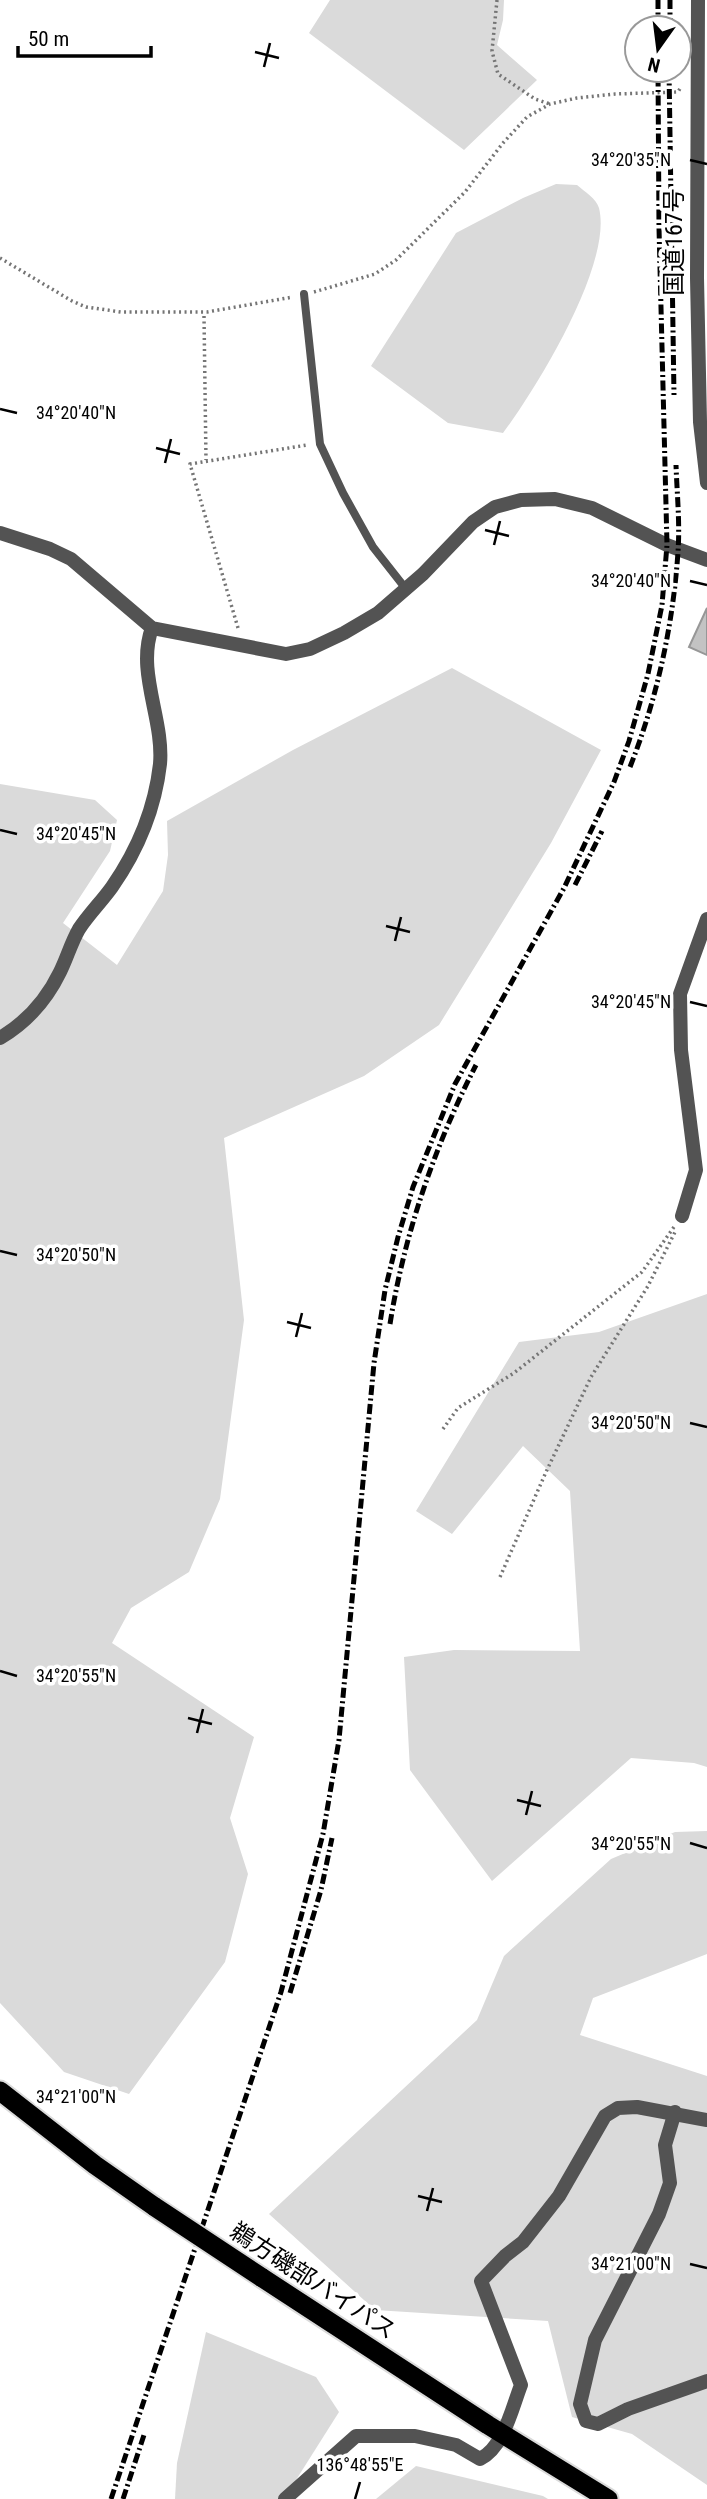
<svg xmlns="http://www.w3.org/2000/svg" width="707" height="2499" font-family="'Roboto Condensed','Noto Sans JP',sans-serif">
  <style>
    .green { fill: #dadada }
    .building { fill: #c3c3c3; stroke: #979797; stroke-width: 2 }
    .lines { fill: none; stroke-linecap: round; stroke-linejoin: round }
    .trunk-casing { stroke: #dbdbdb; stroke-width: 23 }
    .path { stroke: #757575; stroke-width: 3.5; stroke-dasharray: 2 3.5; stroke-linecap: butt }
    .service { stroke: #535353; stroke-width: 8 }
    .minor { stroke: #535353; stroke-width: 14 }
    .tertiary { stroke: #535353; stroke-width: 14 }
    .trunk { stroke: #000; stroke-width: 19 }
    .rail { stroke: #000; stroke-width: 5; stroke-dasharray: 10 3.5 2 3.5; stroke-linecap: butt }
    .trunk-bridge-casing { stroke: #dbdbdb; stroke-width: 23; stroke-linecap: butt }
    .trunk-bridge { stroke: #000; stroke-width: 19 }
    .ticks { fill: none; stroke: #000; stroke-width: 2.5 }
    .labels { text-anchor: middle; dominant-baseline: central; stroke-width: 7; stroke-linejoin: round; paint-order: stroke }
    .street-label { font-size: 24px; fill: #000; stroke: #fff }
    .ticks-label { font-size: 18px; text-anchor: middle; fill: #000; stroke: #fff; stroke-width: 7; stroke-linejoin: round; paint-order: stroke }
  </style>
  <rect width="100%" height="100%" fill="#fff"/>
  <g class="green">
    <polygon points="330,0 504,0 503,20 497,45 537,80 464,150 309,33"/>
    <path d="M556,184l21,1c8,7 19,13 22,23 14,56 -63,181 -96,225l-55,-10 -77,-57 85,-133 67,-35z"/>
    <polygon points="452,668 601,750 551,843 439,1025 364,1076 224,1138 244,1320 220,1499 189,1572 131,1608 112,1643 254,1737 230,1818 248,1874 225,1962 129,2094 64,2072 0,2003 0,784 95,800 117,820 110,851 63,923 117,965 163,891 168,855 167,821 293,750"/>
    <polygon points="707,1294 707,1767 694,1763 631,1758 492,1881 410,1770 404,1657 454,1650 580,1651 570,1491 523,1446 452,1534 416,1511 519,1342 599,1332"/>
    <polygon points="707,1831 707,1954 593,1998 580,2035 707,2076 707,2485 632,2434 572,2417 548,2321 375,2310 269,2214 477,2020 504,1956 611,1859 675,1832"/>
    <polygon points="206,2332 316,2377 339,2412 284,2499 175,2499 177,2463"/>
    <polygon points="416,2466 543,2496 548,2499 376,2499"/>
  </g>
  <polygon class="building" points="707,608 707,655 689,647"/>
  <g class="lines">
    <defs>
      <g id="trunk">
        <polyline points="0,2091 95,2165 155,2207"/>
        <polyline points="261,2277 488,2425 608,2499"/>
      </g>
    </defs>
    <use href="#trunk" class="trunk-casing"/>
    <g class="path">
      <polyline points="497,0 492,51 498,74 535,99 550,104"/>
      <polyline points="0,258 72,301 86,307 121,312 207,312 293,297"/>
      <polyline points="314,292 375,274 396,260 465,192 503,143 527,117 550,104 577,98 615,94 678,92 681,87"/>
      <polyline points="204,316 206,460"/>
      <polyline points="238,628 190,464 307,445"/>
      <polyline points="443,1429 458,1408 514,1373 642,1272 674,1227"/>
      <polyline points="500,1577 546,1472 591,1377 648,1286 676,1230"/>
    </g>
    <polyline class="service" points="304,294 320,444 343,493 373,547 406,589"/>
    <g class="minor">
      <polyline points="0,533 50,549 71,559 152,628 286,654 310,649 344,633 378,613 423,574 473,522 495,507 521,500 555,499 592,508 667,545 707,560"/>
      <path d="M0,1038c27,-16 46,-37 60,-66 7,-14 11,-29 19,-43 10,-15 23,-28 33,-42 25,-36 43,-79 48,-123 4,-45 -24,-92 -8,-136"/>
      <polyline points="682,1216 696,1170 681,1050 680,994 707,919"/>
      <polyline points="675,2112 665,2145 670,2183 659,2214 595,2340 580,2404 586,2421 598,2424 628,2409 707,2381"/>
      <path d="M285,2499l71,-63h59l41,9 24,14c24,-12 32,-51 41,-74l-40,-104 24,-25 18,-14 36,-46 46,-80 13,-8 19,-1 70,13"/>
    </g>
    <polyline class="tertiary" points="698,0 697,278 700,422 707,483"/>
    <use href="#trunk" class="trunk"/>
    <g class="rail">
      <polyline points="658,28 658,0"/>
      <polyline points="670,28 670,0"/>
      <polyline points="669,70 674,395"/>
      <path d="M630,767c27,-68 43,-142 48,-215 2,-29 -1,-58 -2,-87"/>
      <polyline points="575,885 602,831"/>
      <path d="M390,1324c14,-89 45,-179 86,-259"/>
      <polyline points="290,1993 321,1890 332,1838"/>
      <polyline points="111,2499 281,1992 323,1834 339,1740 374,1363 385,1290 398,1237 413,1187 455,1084 564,888 614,782 629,741 648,674 662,605 667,545 659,228 658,70"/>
      <polyline points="123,2499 145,2432"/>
    </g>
    <defs>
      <polyline id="trunk-bridge" points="155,2207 261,2277"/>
    </defs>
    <use href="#trunk-bridge" class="trunk-bridge-casing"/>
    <use href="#trunk-bridge" class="trunk-bridge"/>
  </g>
  <path class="ticks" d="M255,52l24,6M264,67l6,-24M690,160l17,4M0,409l17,4M156,448l24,6M165,463l6,-24M485,530l24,6M494,545l6,-24M690,581l17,4M0,830l17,4M386,926l24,6M395,941l6,-24M690,1002l17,4M0,1251l17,4M287,1322l24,6M296,1337l6,-24M690,1423l17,4M0,1671l17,5M188,1718l24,6M197,1733l6,-24M517,1800l24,6M526,1815l6,-24M690,1843l17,5M0,2092l17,4M418,2196l24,6M427,2211l6,-23M690,2264l17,4M355,2499l5,-17"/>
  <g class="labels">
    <g class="street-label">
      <text transform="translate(674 242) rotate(-90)">国道167号</text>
      <text transform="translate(313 2281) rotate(33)">鵜方磯部バイパス</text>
    </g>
  </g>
  <g class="ticks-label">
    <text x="631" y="166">34°20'35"N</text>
    <text x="76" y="419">34°20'40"N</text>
    <text x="631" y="587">34°20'40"N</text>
    <text x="76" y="840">34°20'45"N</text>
    <text x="631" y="1008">34°20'45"N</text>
    <text x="76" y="1261">34°20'50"N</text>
    <text x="631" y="1429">34°20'50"N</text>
    <text x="76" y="1682">34°20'55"N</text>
    <text x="631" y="1850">34°20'55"N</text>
    <text x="76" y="2103">34°21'00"N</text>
    <text x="631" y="2270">34°21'00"N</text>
    <text x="360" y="2471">136°48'55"E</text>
  </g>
  <g transform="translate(658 49) rotate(194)"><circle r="33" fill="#ffffff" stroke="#999999" stroke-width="2"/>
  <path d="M0-5L12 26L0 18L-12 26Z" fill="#000000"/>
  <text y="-10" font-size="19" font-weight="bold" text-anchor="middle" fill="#000000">N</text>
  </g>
  <path d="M18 46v10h133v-10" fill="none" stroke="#000000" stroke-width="3.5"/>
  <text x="28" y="46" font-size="21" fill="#000000" stroke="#ffffff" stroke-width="5" paint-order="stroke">50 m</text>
</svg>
